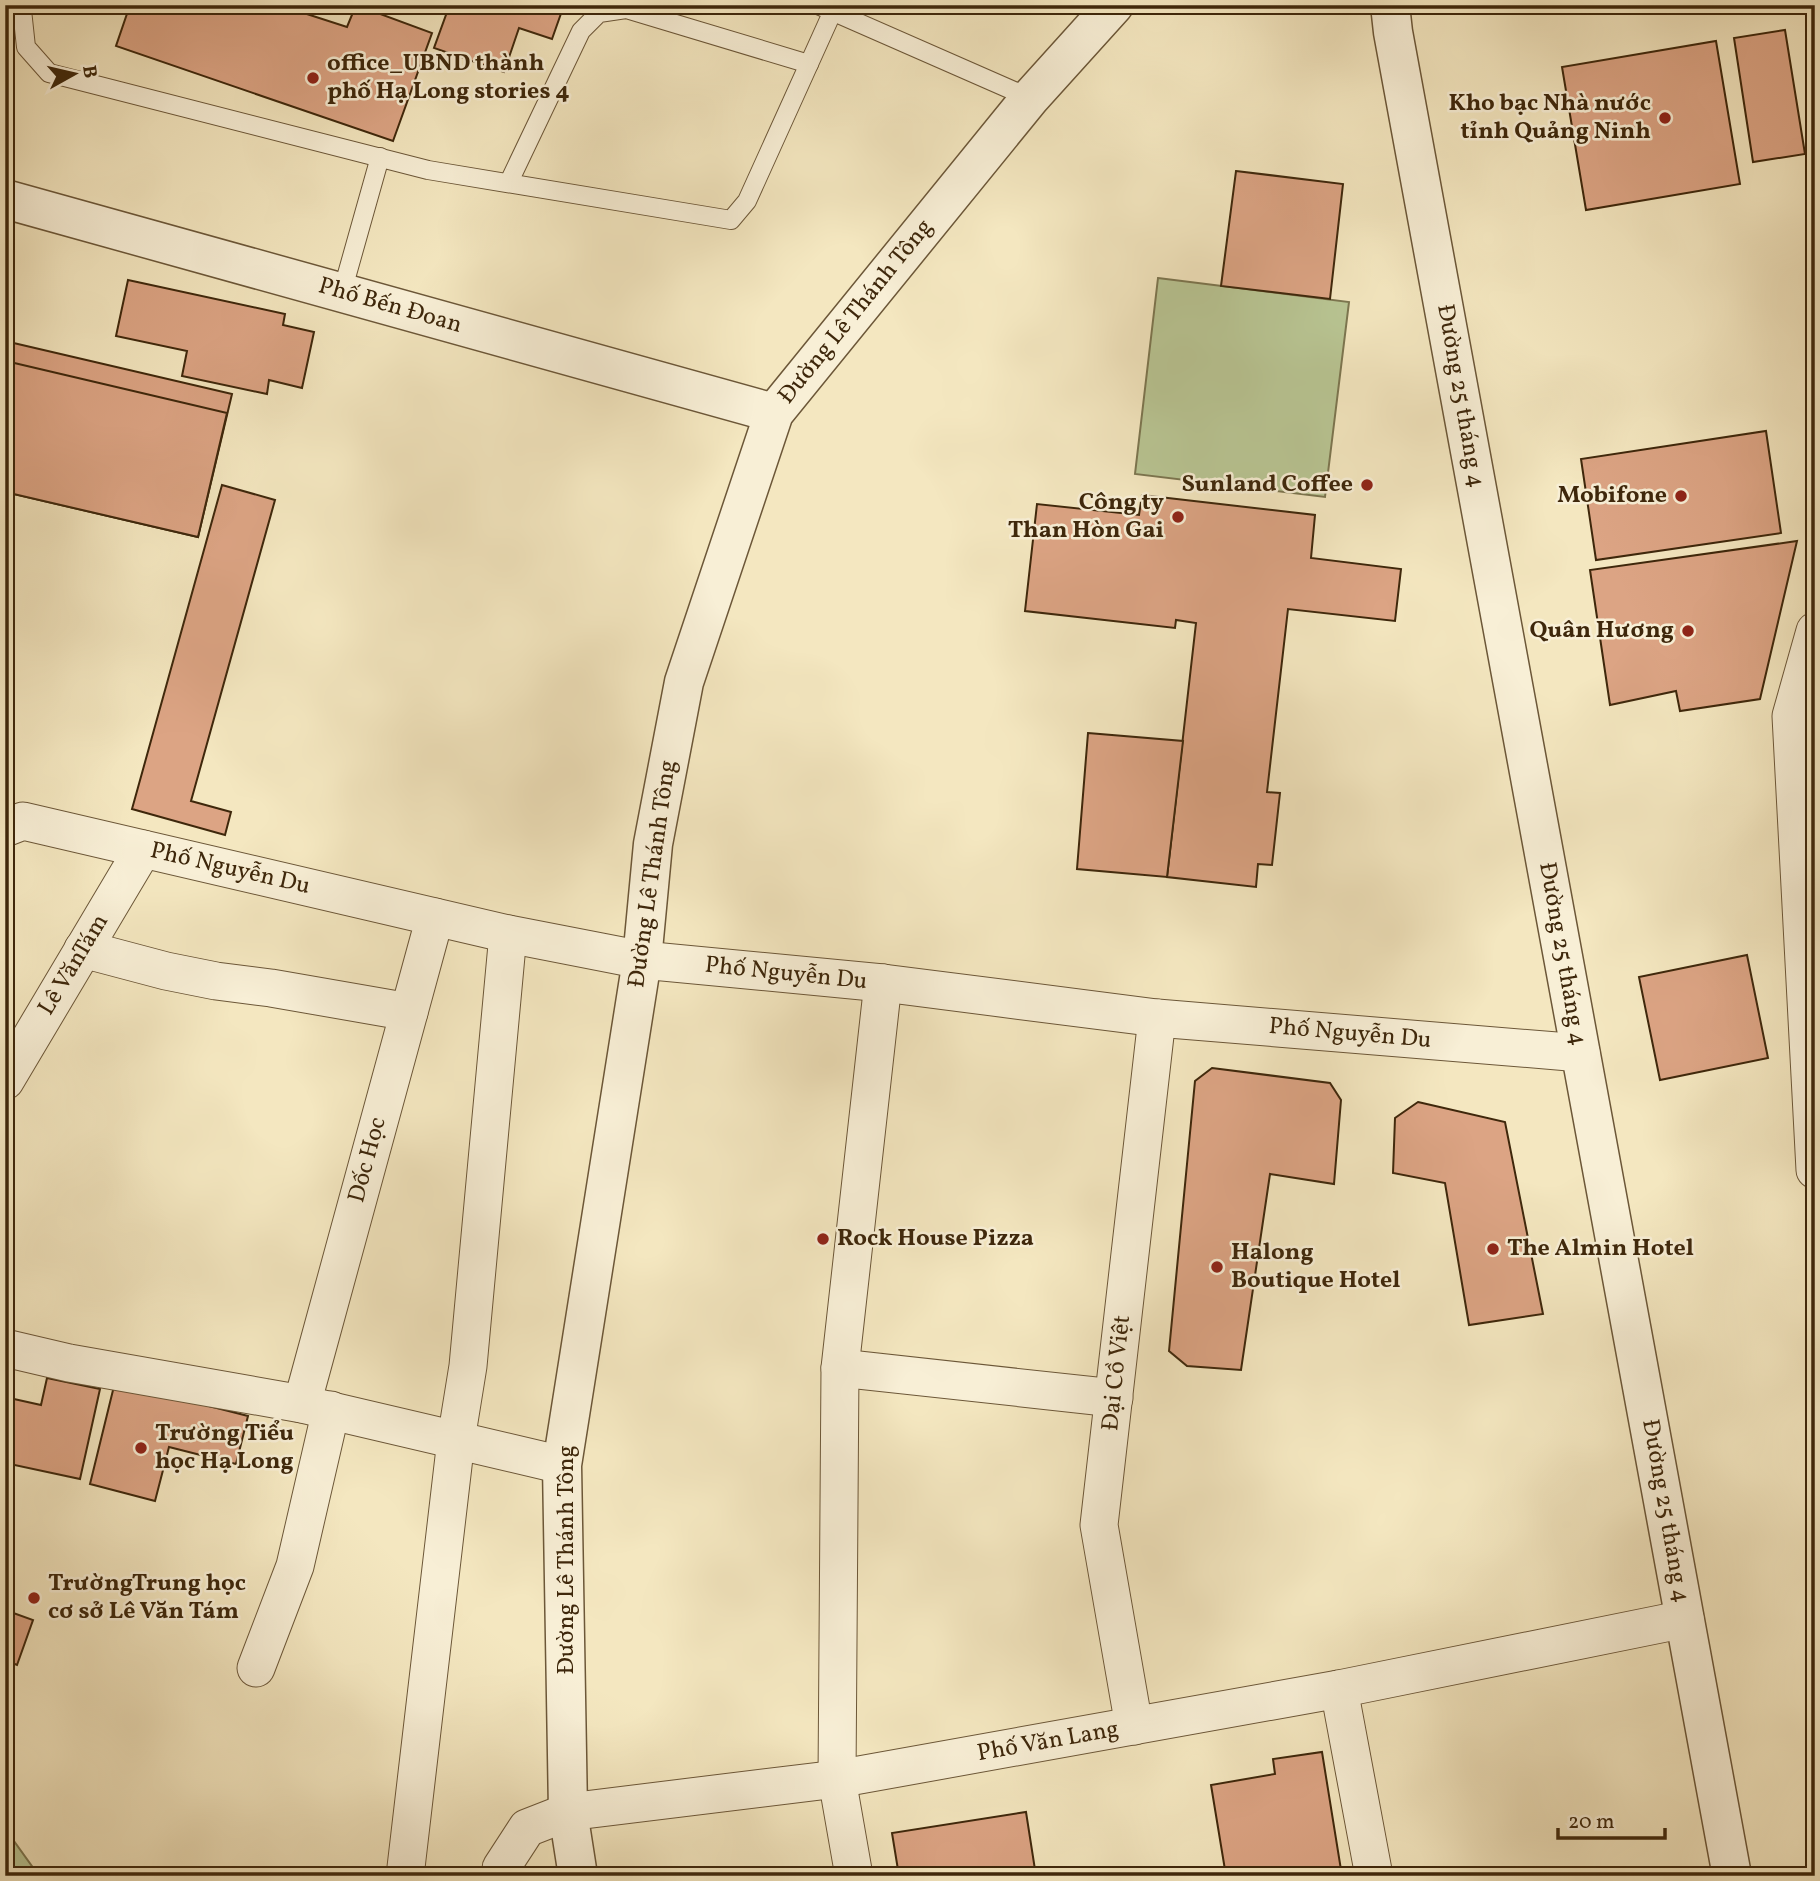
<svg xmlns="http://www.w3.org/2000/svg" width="1820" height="1881" font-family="Vollkorn,serif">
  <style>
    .green { fill: #b9c694; stroke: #7c7650; stroke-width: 2 }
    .building { fill: #dca484; stroke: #3e270b; stroke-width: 2 }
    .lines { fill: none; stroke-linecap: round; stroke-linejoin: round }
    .service-casing { stroke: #6c5738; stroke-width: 20 }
    .minor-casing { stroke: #6c5738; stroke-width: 39 }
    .tertiary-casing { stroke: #6c5738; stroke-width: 41 }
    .service { stroke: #f8efd6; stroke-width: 18 }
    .minor { stroke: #f8efd6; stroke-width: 37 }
    .tertiary { stroke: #f8efd6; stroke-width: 38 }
    .poi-dot { fill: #8f2418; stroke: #f8efd6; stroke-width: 2.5 }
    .labels { text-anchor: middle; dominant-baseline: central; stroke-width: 5; stroke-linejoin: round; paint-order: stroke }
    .poi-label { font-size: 24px; font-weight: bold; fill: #3e270b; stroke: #f8efd6; text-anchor: start }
    .street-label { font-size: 24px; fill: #3e270b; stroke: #f8efd6 }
  </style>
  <rect width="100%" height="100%" fill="#f4e7c0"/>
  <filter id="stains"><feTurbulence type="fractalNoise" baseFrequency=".00286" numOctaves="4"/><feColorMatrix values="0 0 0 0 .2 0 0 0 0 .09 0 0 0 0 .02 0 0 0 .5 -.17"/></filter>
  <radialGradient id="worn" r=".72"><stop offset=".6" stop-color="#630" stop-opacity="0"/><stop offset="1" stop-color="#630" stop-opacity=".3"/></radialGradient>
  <g class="green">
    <polygon points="1158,278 1349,302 1325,497 1135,474"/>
    <polygon points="5,1836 11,1837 39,1876 5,1876"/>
  </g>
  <g class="building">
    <polygon points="130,5 279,5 347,27 356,5 432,33 393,141 116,46"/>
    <polygon points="430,5 564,5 552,39 519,28 504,72 434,48 447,12"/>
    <polygon points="1574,5 1606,5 1575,11"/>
    <polygon points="1785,30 1805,154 1753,162 1734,38"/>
    <polygon points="1716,41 1740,184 1586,210 1562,67"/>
    <polygon points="1236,171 1343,184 1330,299 1221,286"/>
    <polygon points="128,280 285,314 283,325 314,332 302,388 269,380 267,394 182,376 187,351 116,336"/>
    <polygon points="5,341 232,394 198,537 5,492"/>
    <polygon points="10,362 227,413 198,537 5,492 5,382"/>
    <polygon points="1766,431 1781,533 1596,560 1581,459"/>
    <polygon points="222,485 275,500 191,801 231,812 225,835 132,809"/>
    <polygon points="1142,495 1315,515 1311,558 1401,569 1395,621 1288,609 1267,792 1280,793 1272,865 1258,864 1256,887 1167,877 1196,623 1176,620 1175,628 1025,611 1037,504 1139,515"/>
    <polygon points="1797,541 1760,699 1680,711 1676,691 1610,705 1590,570"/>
    <polygon points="1088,733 1183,741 1167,877 1077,869"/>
    <polygon points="1747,955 1768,1058 1660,1080 1639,977"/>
    <polygon points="1212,1068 1330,1083 1341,1100 1334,1184 1270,1174 1241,1370 1187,1366 1169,1351 1195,1081"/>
    <polygon points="1418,1102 1505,1122 1543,1314 1469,1325 1445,1183 1393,1173 1395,1118"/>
    <polygon points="47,1378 100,1389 80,1479 5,1463 5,1397 41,1405"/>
    <polygon points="115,1382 248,1416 236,1464 169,1447 155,1501 90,1484"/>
    <polygon points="5,1610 33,1620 17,1665 5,1660"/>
    <polygon points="1322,1752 1342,1876 1226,1876 1211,1785 1275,1774 1273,1759"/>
    <polygon points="1026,1812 1036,1876 899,1876 892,1833"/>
  </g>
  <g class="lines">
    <defs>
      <g id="service">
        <polyline points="23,5 22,10 26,47 49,73 428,170 731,220 747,201 832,13"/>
        <polyline points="818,5 1030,98"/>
        <polyline points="509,182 581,31 599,13 626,9 809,64"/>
        <polyline points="342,292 380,157"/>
      </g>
      <g id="minor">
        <polyline points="1815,631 1791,716 1815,1170"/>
        <polyline points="5,828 23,821 508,934 642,960 883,983 1157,1018 1581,1053"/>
        <polyline points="83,949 166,971 216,981 271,988 409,1012"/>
        <polyline points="5,1081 143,849"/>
        <polyline points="5,1348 69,1363 302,1404 562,1465"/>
        <polyline points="840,1368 1114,1398"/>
        <polyline points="302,1404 435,917"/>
        <polyline points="256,1668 295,1566 331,1410"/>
        <polyline points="1339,1689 1374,1876"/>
        <polyline points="1134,1726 1099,1525 1157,1018"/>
        <polyline points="405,1876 456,1440 468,1366 508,934"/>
        <polyline points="501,1876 501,1868 527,1828 568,1812 837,1779 1339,1689 1685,1619"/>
        <polyline points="854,1876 837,1779 840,1368 883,983"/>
      </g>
      <g id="tertiary">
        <polyline points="1390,5 1393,32 1732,1876"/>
        <polyline points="5,199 774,413"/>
        <polyline points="578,1876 568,1812 562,1465 642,960 653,844 684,682 774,413 1030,98 1114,5"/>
      </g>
    </defs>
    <use href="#service" class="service-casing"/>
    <use href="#minor" class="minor-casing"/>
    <use href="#tertiary" class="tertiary-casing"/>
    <use href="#service" class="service"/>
    <use href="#minor" class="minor"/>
    <use href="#tertiary" class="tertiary"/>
  </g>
  <g class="poi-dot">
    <circle cx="313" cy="78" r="7"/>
    <circle cx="1665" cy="118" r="7"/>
    <circle cx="1367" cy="485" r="7"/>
    <circle cx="1681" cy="496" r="7"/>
    <circle cx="1178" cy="517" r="7"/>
    <circle cx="1688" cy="631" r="7"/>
    <circle cx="823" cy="1239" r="7"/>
    <circle cx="1493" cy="1249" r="7"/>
    <circle cx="1217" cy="1267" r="7"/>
    <circle cx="141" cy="1448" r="7"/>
    <circle cx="34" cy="1598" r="7"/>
  </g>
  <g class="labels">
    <g class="poi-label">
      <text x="327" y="64">office_UBND thành<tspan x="327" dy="28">phố Hạ Long stories 4</tspan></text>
      <text x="1651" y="104" text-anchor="end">Kho bạc Nhà nước<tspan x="1651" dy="28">tỉnh Quảng Ninh</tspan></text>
      <text x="1353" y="485" text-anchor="end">Sunland Coffee</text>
      <text x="1667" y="496" text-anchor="end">Mobifone</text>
      <text x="1164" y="503" text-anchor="end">Công ty<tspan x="1164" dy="28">Than Hòn Gai</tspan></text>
      <text x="1674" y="631" text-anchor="end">Quân Hương</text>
      <text x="837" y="1239">Rock House Pizza</text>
      <text x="1507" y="1249">The Almin Hotel</text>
      <text x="1231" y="1253">Halong<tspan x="1231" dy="28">Boutique Hotel</tspan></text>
      <text x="155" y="1434">Trường Tiểu<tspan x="155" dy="28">học Hạ Long</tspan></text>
      <text x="48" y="1584">TrườngTrung học<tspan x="48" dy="28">cơ sở Lê Văn Tám</tspan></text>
    </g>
    <g class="street-label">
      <text transform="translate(390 306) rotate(16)">Phố Bến Đoan</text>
      <text transform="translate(856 312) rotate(-51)">Đường Lê Thánh Tông</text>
      <text transform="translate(1460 396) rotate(80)">Đường 25 tháng 4</text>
      <text transform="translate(230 869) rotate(13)">Phố Nguyễn Du</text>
      <text transform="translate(653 874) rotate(-82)">Đường Lê Thánh Tông</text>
      <text transform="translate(1562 954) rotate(80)">Đường 25 tháng 4</text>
      <text transform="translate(74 965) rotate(-59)">Lê VănTám</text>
      <text transform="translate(786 974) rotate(6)">Phố Nguyễn Du</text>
      <text transform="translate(1350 1034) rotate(5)">Phố Nguyễn Du</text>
      <text transform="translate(368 1160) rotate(-75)">Dốc Học</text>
      <text transform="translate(1117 1373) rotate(-84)">Đại Cồ Việt</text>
      <text transform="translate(1665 1511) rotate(80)">Đường 25 tháng 4</text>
      <text transform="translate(567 1560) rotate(-90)">Đường Lê Thánh Tông</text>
      <text transform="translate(1048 1742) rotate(-10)">Phố Văn Lang</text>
    </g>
  </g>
  <rect width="1820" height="1881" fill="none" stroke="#f4e7c0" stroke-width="28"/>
  <rect x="7" y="7" width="1806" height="1867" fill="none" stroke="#3e270b" stroke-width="3.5"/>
  <rect x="14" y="14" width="1792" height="1853" fill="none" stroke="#3e270b" stroke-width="2"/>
  <g transform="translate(74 74) rotate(82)" stroke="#f8efd6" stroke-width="5" paint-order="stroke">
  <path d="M0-5L12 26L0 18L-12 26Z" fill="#3e270b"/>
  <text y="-10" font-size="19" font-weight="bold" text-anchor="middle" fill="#3e270b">B</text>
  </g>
  <path d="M1558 1828v10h107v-10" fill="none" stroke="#3e270b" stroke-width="3.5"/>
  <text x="1568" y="1828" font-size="21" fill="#3e270b" stroke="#f8efd6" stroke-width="5" paint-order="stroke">20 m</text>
  <rect width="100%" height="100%" filter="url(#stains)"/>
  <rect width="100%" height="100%" fill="url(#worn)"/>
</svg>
